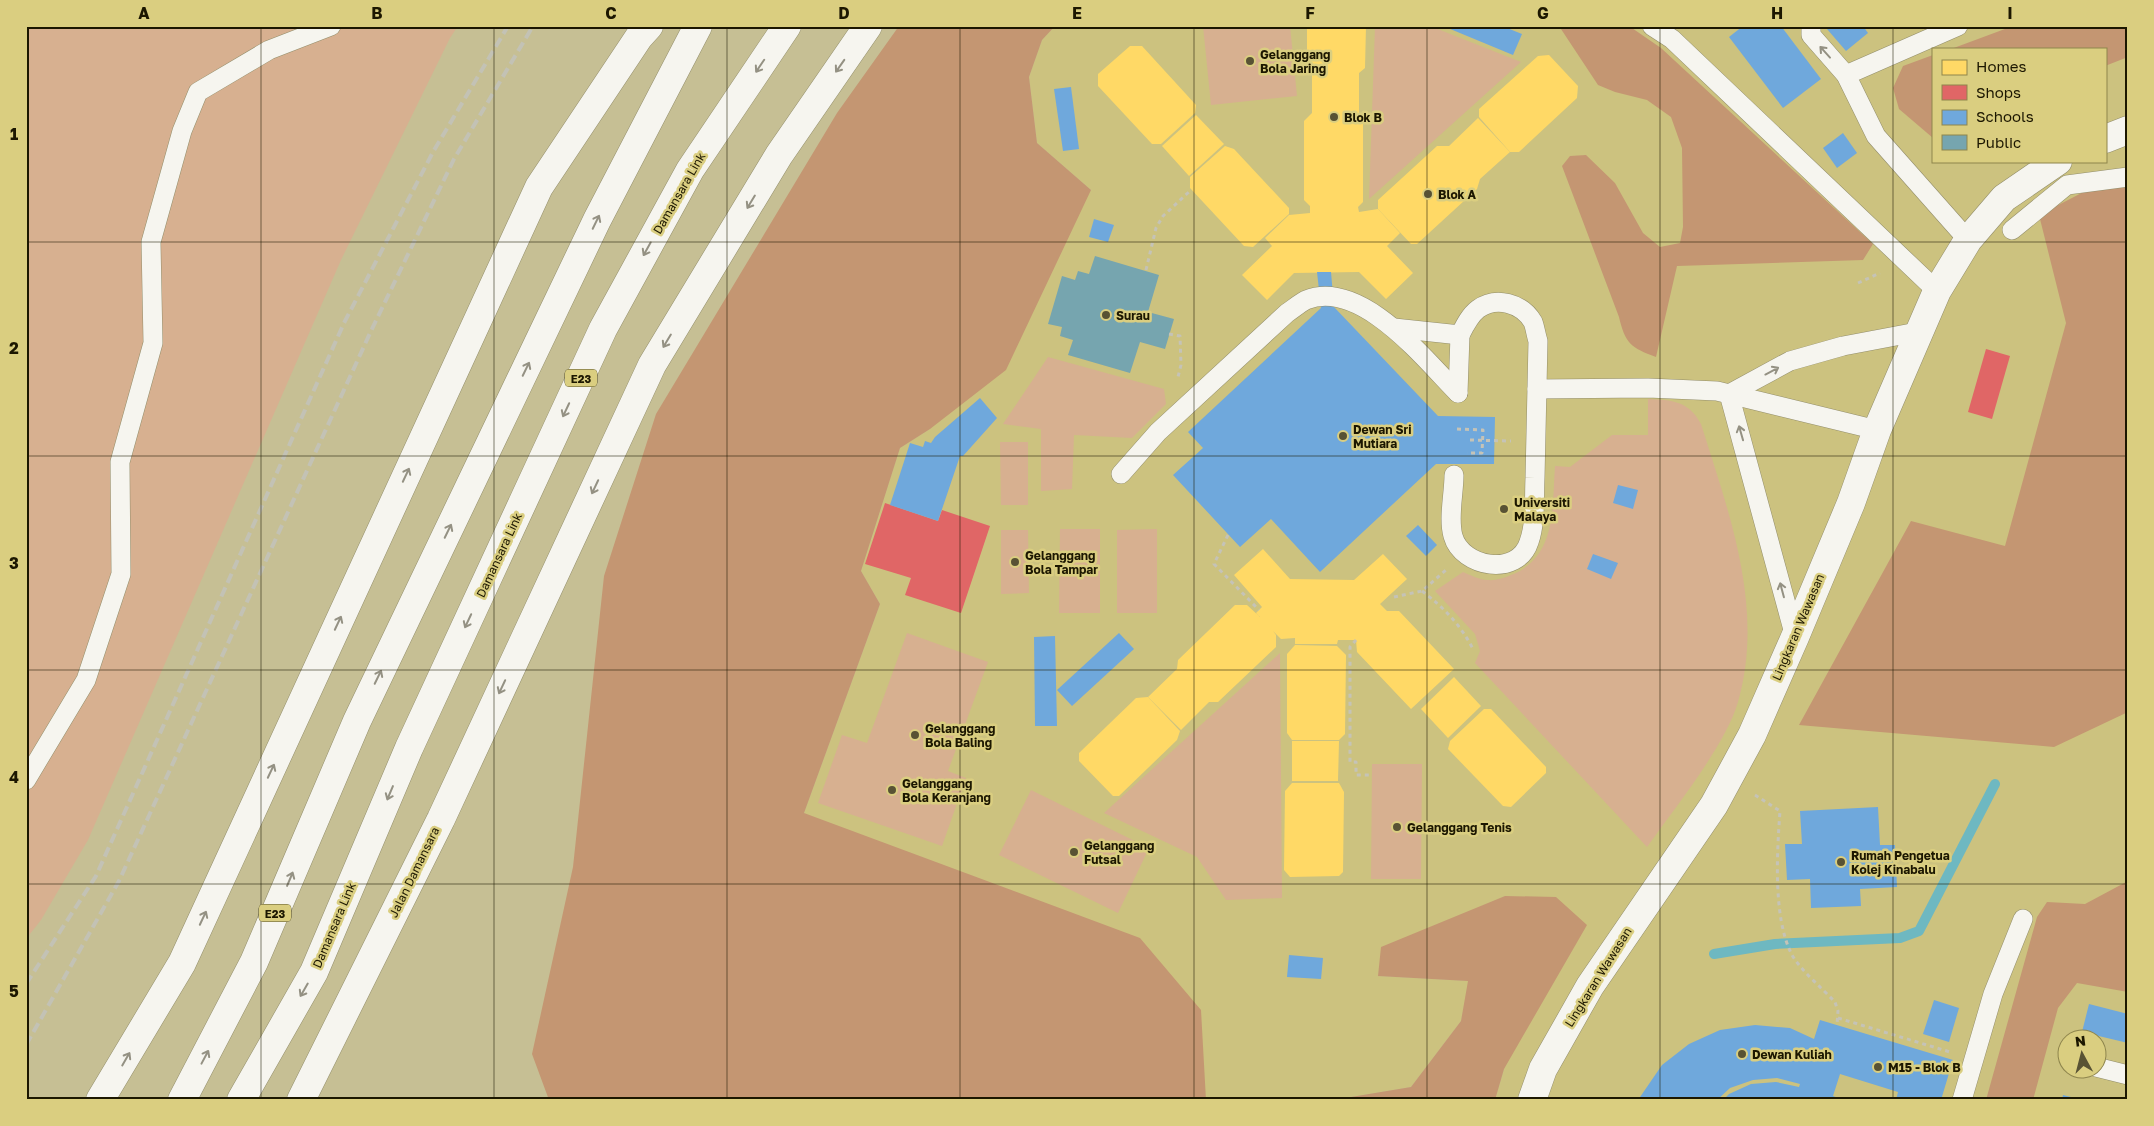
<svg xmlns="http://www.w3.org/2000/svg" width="2154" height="1126" font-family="'Golos Text',sans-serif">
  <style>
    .built { fill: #ccc27f; fill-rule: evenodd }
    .green { fill: #d7b090 }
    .forest { fill: #c49672 }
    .homes { fill: #ffd966 }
    .shops { fill: #e06666 }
    .schools { fill: #6fa8dc }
    .public { fill: #76a5af }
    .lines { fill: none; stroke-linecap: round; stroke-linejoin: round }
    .stream { stroke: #6eb8c1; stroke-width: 10 }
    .lane-casing { stroke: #938e6b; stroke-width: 20 }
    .secondary-casing { stroke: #938e6b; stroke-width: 29 }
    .primary-casing { stroke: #938e6b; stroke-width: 29 }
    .highway-casing { stroke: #938e6b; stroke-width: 29 }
    .path { stroke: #c5c3b7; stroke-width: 3; stroke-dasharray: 4 4; stroke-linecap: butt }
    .lane { stroke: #f6f5ef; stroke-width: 19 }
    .secondary { stroke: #f6f5ef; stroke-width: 28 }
    .primary { stroke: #f6f5ef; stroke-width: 28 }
    .highway { stroke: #f6f5ef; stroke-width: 28 }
    .rail { stroke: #c3c2b5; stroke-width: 4; stroke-dasharray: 10 5; stroke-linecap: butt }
    .oneway { stroke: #949183 }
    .grid { fill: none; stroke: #1c1700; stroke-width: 1; stroke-opacity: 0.55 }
    .poi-dot { fill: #585234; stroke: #dace80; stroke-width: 2 }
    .labels { text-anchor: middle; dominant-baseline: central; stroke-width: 5; stroke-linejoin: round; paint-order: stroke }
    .shield { fill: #dace80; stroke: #554e26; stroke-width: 1 }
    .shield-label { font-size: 11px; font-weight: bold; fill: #1c1700 }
    .poi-label { font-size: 12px; font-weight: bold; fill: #1c1700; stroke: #dace80; text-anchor: start }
    .street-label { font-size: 12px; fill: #1c1700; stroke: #dace80 }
    .neatline { fill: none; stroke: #1c1700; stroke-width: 2 }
    .grid-label { font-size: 16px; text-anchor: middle; font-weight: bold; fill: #1c1700 }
  </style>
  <rect width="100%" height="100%" fill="#c6bf94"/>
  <path class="built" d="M1055,26h1073v1074h-633l9,-31 2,-173 -53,22 -75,58 91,5 -8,40 -50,66 -78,13h-127l-402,-287 76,-209 -19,-33 39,-123 30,-19 161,-239 -54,-47 -8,-66 13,-37zM1933,49h172v112h-172zM2066,1038h30v30h-30z"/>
  <g class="green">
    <polygon points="26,26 458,26 450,38 341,260 88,840 41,920 26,939"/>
    <polygon points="1203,26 1290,26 1297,96 1211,105"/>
    <polygon points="1375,26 1430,26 1521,62 1369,199"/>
    <polygon points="1048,357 1164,389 1166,404 1132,438 1074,435 1072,489 1041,491 1041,429 1003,424"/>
    <path d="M1648,399c24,1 41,2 53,25 28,89 64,184 37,278 -13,44 -64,107 -91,145l-172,-184 5,-12 -5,-17 -40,-43 28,-19c7,3 17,8 25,8 10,1 21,-4 30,-8 39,-21 34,-67 37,-106l15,1 42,-32h36z"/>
    <polygon points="1000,442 1028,442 1028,505 1001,505"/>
    <polygon points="1060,529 1100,529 1100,613 1059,613"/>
    <polygon points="1157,529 1157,613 1117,613 1117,530"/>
    <polygon points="1001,530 1028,530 1029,593 1001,594"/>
    <polygon points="907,633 988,662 948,771 966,778 942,846 818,803 842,735 867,743"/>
    <polygon points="1280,653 1282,898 1226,900 1197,857 1104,813"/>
    <polygon points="1372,764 1422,764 1421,879 1371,879"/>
    <polygon points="1031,790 1149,848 1118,913 999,855"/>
  </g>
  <g class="forest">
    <polygon points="899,26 1055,26 1042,40 1029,77 1037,143 1091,190 1006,370 930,429 900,448 861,571 880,604 804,813 1140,938 1201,1010 1206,1100 549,1100 532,1054 573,867 604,576 656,414 837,113"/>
    <path d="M1559,26h70l32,22 212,196 -10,16 -186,6 -21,91c-25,-9 -31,-14 -37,-40l-57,-151 8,-10 16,-1 29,28 28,50 17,14 20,-4 3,-16 -1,-79 -11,-31 -24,-17 -32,-8 -17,-7z"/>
    <polygon points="2013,26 2128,26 2128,57 2105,66 2105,49 1951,49"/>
    <polygon points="1933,55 1933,138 1899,109 1893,88 1903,66"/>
    <polygon points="2128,169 2128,712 2054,747 1799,725 1911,521 2005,546 2066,323 2039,215"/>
    <polygon points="2128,881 2128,992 2077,983 2058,1008 2033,1100 1986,1100 2037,917 2047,902 2085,904"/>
    <polygon points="1505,896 1556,897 1587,925 1504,1069 1495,1100 1333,1100 1411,1087 1461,1021 1468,981 1378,976 1381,947"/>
  </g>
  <g class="homes">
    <polygon points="1307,26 1366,26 1365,68 1359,73 1359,113 1363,121 1363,202 1358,207 1359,212 1378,209 1400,233 1387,246 1413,273 1386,299 1359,272 1294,273 1267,300 1242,275 1272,246 1265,238 1289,215 1310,213 1310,206 1304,200 1304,121 1312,113 1312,73 1307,67"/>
    <polygon points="1130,46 1142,46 1196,105 1195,113 1161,144 1152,144 1098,86 1098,74"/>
    <polygon points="1549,55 1578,86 1577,98 1519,152 1510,152 1479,117 1479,109 1538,56"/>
    <polygon points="1196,115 1224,144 1189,176 1162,146"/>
    <polygon points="1478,118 1510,152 1480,179 1477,189 1417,244 1411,244 1378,209 1378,200 1437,146 1449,146"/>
    <polygon points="1225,146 1234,149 1289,208 1289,214 1253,247 1244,246 1190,188 1190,177"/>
    <polygon points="1263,549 1290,579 1354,580 1383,554 1407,579 1380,604 1387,611 1399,611 1454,669 1411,709 1357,652 1356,640 1338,640 1337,644 1295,644 1295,638 1281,639 1273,631 1276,635 1276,647 1218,702 1209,702 1181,730 1148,697 1177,669 1178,660 1235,605 1247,605 1260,617 1256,613 1262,607 1234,575"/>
    <polygon points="1295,645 1337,646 1346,655 1345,734 1339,740 1292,740 1287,733 1287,654"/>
    <polygon points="1454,677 1481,706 1448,738 1421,709"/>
    <polygon points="1148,697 1180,731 1177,740 1119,796 1113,796 1079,761 1079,753 1136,698"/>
    <polygon points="1484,709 1491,709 1546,767 1546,773 1511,807 1503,806 1448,749 1450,741"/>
    <polygon points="1292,741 1339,741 1338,781 1292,781"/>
    <polygon points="1292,783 1339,783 1344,792 1343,872 1339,876 1290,877 1284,870 1285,791"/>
  </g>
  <g class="shops">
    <polygon points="1986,349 2010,356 1992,419 1968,412"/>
    <polygon points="885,503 938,521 942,510 990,526 961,613 905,595 911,578 865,564"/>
  </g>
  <g class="schools">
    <polygon points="1443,26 1502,26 1522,34 1513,55"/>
    <polygon points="1743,26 1781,26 1821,79 1783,108 1729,37"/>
    <polygon points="1830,26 1863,26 1868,33 1846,51 1827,29"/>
    <polygon points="1071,87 1079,149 1063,151 1054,89"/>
    <polygon points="1843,133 1857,153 1837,168 1823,148"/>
    <polygon points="1094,219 1114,225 1108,242 1089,237"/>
    <polygon points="1317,272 1331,272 1334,307 1438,416 1495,417 1494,464 1436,464 1320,572 1271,519 1240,547 1173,475 1203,448 1188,432 1321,308"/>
    <polygon points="980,398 997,418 963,456 960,456 938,521 890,505 910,443 923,447 925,441 931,443 935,437"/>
    <polygon points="1618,485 1638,490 1633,509 1613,503"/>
    <polygon points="1418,525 1437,545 1426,556 1406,536"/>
    <polygon points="1593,554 1618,563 1611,579 1587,569"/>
    <polygon points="1119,633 1134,649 1072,706 1057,690"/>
    <polygon points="1055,636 1057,726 1035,726 1034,637"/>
    <polygon points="1878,807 1880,845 1895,845 1897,887 1860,889 1861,906 1811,908 1810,879 1787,880 1785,844 1802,844 1800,811"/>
    <polygon points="1289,955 1323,958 1321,979 1287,977"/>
    <polygon points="1934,1000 1959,1008 1949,1042 1923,1034"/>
    <polygon points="2089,1004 2128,1014 2128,1043 2082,1032"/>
    <polygon points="1820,1020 1953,1060 1941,1100 1896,1100 1898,1092 1840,1074 1833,1096 1843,1100 1723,1100 1729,1094 1751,1084 1776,1082 1799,1087 1800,1084 1777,1078 1753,1080 1730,1088 1717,1100 1638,1100 1662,1065 1689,1044 1720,1030 1755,1025 1790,1028 1814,1039"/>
    <polygon points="2063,1095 2079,1099 2079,1100 2062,1100"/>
  </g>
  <polygon class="public" points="1095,256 1159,275 1148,312 1174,319 1165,349 1140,342 1130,373 1068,355 1073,340 1060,336 1062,327 1048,324 1062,276 1075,280 1078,271 1089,274"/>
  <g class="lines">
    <polyline class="stream" points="1714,954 1775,944 1900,938 1919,931 1995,784"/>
    <defs>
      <g id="lane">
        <polyline points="1652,26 1672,39 1937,291"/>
        <polyline points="1811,26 1811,35 1846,75 1876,136 1968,240"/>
        <polyline points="1846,75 1958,26"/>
        <polyline points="2012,230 2067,185 2128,177"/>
        <path d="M1394,328l66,7c5,-10 10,-20 18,-26 18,-13 44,-6 55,13 2,5 3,13 5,19 -1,46 -2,91 -3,137 -1,20 1,44 -6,64 -11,35 -67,26 -76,-6 -5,-18 1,-42 1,-61"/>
        <polyline points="1537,389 1648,388 1717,391 1877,430"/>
        <polyline points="1458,393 1460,335"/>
        <path d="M1121,474l37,-42 129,-119c6,-4 13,-10 19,-13 55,-22 119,60 152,93"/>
        <polyline points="1795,637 1729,394 1790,361 1843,346 1917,332"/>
        <polyline points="26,780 86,680 121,574 120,462 153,343 151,242 182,131 198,92 269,50 331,26"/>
        <polyline points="2096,1067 2128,1075"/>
        <polyline points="1962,1100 1993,994 2023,919"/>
      </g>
      <g id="secondary">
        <polyline points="2105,139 2128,130"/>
        <polyline points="1532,1100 1543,1069 1590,986 1714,805 1752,735 1795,637 1851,503 1877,430 1937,291 1968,240 2004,198 2058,161"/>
      </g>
      <polyline id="primary" points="301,1100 441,819 652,365 779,155 868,26"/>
      <g id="highway">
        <polyline points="100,1100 182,963 539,187 639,37 649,26"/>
        <polyline points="182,1100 254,962 357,721 597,220 698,26"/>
        <polyline points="241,1100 314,972 409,748 603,329 690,170 787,26"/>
      </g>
    </defs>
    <use href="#lane" class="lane-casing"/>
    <use href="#secondary" class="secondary-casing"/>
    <use href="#primary" class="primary-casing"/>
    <use href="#highway" class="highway-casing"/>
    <g class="path">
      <polyline points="1146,270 1156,228 1163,216 1191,190"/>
      <polyline points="1858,283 1880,273"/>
      <polyline points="1169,334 1180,336 1181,365 1178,377"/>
      <polyline points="1457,429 1483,430 1482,453 1467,453"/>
      <polyline points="1470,440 1511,441"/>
      <polyline points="1228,535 1214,564 1259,610"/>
      <path d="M1422,591c22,17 38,33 51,58"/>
      <polyline points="1394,597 1422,591 1446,570"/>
      <polyline points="1356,640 1350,647 1350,762 1356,762 1356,775 1372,775"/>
      <path d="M1755,795l25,16c-3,41 -7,105 11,142 8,16 31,35 44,49l3,9 -1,14"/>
      <polyline points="1838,1018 1950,1052"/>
    </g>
    <use href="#lane" class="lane"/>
    <use href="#secondary" class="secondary"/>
    <use href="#primary" class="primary"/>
    <use href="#highway" class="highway"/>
    <g class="rail">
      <polyline points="26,984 96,876 344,323 433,152 508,26"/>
      <polyline points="26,1045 119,881 371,331 454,159 533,26"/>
    </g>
  </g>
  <defs><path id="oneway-shaft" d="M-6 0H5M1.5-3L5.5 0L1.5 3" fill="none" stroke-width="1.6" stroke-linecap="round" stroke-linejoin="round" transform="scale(1.25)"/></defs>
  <g class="oneway">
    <use href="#oneway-shaft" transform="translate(1825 52) rotate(-132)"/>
    <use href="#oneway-shaft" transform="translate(760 66) rotate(124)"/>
    <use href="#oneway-shaft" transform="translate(840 66) rotate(125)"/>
    <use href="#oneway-shaft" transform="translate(751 202) rotate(121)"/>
    <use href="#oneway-shaft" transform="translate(596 222) rotate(-64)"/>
    <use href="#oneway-shaft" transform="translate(647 249) rotate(119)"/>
    <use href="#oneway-shaft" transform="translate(667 341) rotate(121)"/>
    <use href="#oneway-shaft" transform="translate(526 369) rotate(-64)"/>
    <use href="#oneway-shaft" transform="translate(1772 371) rotate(-28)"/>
    <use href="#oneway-shaft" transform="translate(566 410) rotate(115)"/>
    <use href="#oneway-shaft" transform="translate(1741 433) rotate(-106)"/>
    <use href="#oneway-shaft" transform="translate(406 475) rotate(-65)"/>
    <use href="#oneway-shaft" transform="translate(595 487) rotate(115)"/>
    <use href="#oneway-shaft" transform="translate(448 531) rotate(-64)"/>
    <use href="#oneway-shaft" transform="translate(1782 590) rotate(-105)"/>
    <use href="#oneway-shaft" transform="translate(468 621) rotate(115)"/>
    <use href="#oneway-shaft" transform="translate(338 623) rotate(-65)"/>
    <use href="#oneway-shaft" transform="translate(378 677) rotate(-64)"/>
    <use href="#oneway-shaft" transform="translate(502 687) rotate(115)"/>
    <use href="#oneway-shaft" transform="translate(271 771) rotate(-65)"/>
    <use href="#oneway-shaft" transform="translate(390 793) rotate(113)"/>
    <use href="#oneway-shaft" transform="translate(290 879) rotate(-67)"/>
    <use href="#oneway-shaft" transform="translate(203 918) rotate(-65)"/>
    <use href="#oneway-shaft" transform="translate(304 990) rotate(120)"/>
    <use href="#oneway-shaft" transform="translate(205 1057) rotate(-62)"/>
    <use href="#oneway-shaft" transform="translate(126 1059) rotate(-60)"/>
  </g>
  <path class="grid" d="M261,26v1074M494,26v1074M727,26v1074M960,26v1074M1194,26v1074M1427,26v1074M1660,26v1074M1893,26v1074M26,242h2102M26,456h2102M26,670h2102M26,884h2102"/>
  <g class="poi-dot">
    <circle cx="1250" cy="61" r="5"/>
    <circle cx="1334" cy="117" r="5"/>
    <circle cx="1428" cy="194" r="5"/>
    <circle cx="1106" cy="315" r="5"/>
    <circle cx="1343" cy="436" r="5"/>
    <circle cx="1504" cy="509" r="5"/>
    <circle cx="1015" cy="562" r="5"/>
    <circle cx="915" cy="735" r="5"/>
    <circle cx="892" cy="790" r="5"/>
    <circle cx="1397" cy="827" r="5"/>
    <circle cx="1074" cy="852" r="5"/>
    <circle cx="1841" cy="862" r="5"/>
    <circle cx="1742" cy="1054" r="5"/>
    <circle cx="1878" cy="1067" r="5"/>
  </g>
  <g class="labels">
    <g class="shield">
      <rect x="565" y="369.5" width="32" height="17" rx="4"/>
      <rect x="259" y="904.5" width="32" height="17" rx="4"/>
    </g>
    <g class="shield-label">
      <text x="581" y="378">E23</text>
      <text x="275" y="913">E23</text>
    </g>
    <g class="poi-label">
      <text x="1260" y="54">Gelanggang<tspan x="1260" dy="14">Bola Jaring</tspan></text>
      <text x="1344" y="117">Blok B</text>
      <text x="1438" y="194">Blok A</text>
      <text x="1116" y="315">Surau</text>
      <text x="1353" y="429">Dewan Sri<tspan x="1353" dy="14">Mutiara</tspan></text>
      <text x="1514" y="502">Universiti<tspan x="1514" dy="14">Malaya</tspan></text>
      <text x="1025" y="555">Gelanggang<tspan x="1025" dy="14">Bola Tampar</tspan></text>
      <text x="925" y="728">Gelanggang<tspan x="925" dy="14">Bola Baling</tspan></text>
      <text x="902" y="783">Gelanggang<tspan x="902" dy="14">Bola Keranjang</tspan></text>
      <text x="1407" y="827">Gelanggang Tenis</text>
      <text x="1084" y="845">Gelanggang<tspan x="1084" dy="14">Futsal</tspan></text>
      <text x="1851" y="855">Rumah Pengetua<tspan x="1851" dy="14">Kolej Kinabalu</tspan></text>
      <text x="1752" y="1054">Dewan Kuliah</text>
      <text x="1888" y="1067">M15 - Blok B</text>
    </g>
    <g class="street-label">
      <text transform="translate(679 193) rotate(-60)">Damansara Link</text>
      <text transform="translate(499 555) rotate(-65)">Damansara Link</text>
      <text transform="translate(1798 627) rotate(-67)">Lingkaran Wawasan</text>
      <text transform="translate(414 872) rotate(-64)">Jalan Damansara</text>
      <text transform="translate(334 925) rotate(-67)">Damansara Link</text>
      <text transform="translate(1598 977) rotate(-58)">Lingkaran Wawasan</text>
    </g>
  </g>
  <rect width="2154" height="1126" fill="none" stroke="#dace80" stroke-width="55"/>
  <rect x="1932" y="48" width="175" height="115" fill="#dace80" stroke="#8e854d"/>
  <rect x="1942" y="60" width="25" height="15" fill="#ffd966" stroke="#8e854d"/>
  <text x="1976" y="72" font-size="15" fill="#1c1700">Homes</text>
  <rect x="1942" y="85" width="25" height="15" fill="#e06666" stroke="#8e854d"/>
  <text x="1976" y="98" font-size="15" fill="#1c1700">Shops</text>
  <rect x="1942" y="110" width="25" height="15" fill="#6fa8dc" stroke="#8e854d"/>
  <text x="1976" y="122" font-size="15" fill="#1c1700">Schools</text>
  <rect x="1942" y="135" width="25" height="15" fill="#76a5af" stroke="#8e854d"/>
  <text x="1976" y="148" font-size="15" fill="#1c1700">Public</text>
  <g transform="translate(2082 1054) rotate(353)"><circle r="24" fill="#dace80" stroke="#8e854d"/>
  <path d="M0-4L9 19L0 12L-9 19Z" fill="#585234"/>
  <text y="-8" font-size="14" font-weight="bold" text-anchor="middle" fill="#1c1700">N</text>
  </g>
  <rect x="28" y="28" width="2098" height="1070" class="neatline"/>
  <g class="grid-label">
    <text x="144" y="19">A</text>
    <text x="377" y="19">B</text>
    <text x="611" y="19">C</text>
    <text x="844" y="19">D</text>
    <text x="1077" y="19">E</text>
    <text x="1310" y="19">F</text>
    <text x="1543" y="19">G</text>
    <text x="1777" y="19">H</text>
    <text x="2010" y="19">I</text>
    <text x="14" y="140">1</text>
    <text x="14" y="354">2</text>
    <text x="14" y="569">3</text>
    <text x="14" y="783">4</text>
    <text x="14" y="997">5</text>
  </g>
</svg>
